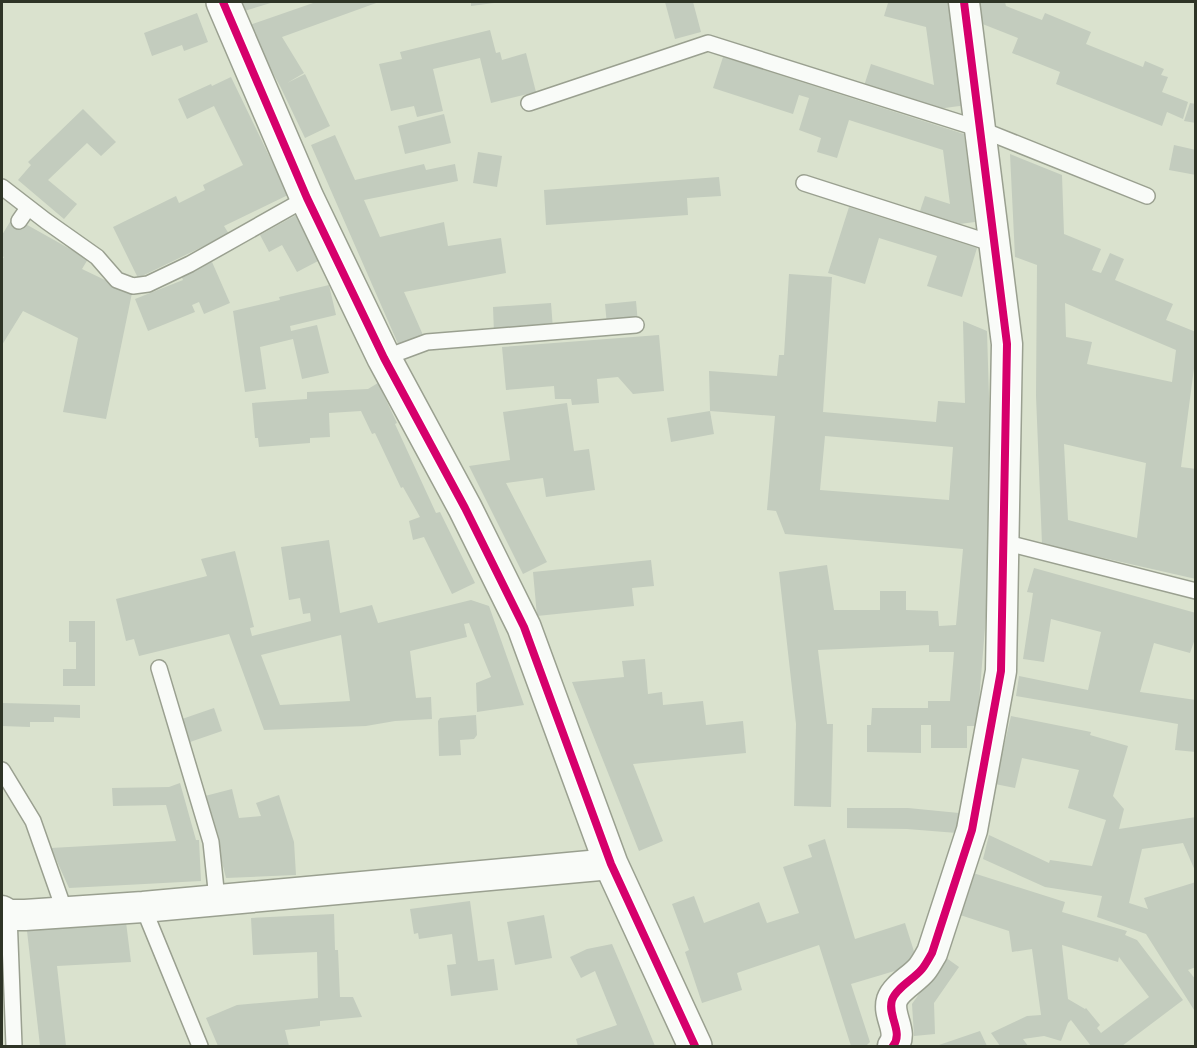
<svg xmlns="http://www.w3.org/2000/svg" width="1197" height="1048" font-family="'DejaVu Sans',sans-serif">
  <style>
    .building { fill: #c3ccbe; fill-rule: evenodd }
    .lines { fill: none; stroke-linecap: round; stroke-linejoin: round }
    .service-casing { stroke: #9aa090; stroke-width: 18 }
    .minor-casing { stroke: #9aa090; stroke-width: 33 }
    .tertiary-casing { stroke: #9aa090; stroke-width: 36 }
    .service { stroke: #f9fbf8; stroke-width: 15 }
    .minor { stroke: #f9fbf8; stroke-width: 30 }
    .tertiary { stroke: #f9fbf8; stroke-width: 33 }
    .cycleway-casing { stroke: #fff; stroke-width: 11 }
    .cycleway { stroke: #d6006c; stroke-width: 8 }
  </style>
  <rect width="100%" height="100%" fill="#dae2ce"/>
  <g class="building">
    <polygon points="236,2 274,2 241,12"/>
    <polygon points="316,2 379,2 282,37 304,73 287,83 305,74 330,126 305,138 280,86 247,26"/>
    <polygon points="471,2 494,2 494,3 471,6"/>
    <polygon points="665,2 693,2 701,32 675,39"/>
    <polygon points="884,2 954,2 967,105 937,109 864,86 871,64 934,85 926,27 884,16 888,3"/>
    <polygon points="977,2 1005,2 1006,6 1042,20 1045,13 1091,32 1086,44 1143,67 1145,61 1164,69 1161,75 1168,77 1162,92 1188,102 1183,119 1167,112 1162,126 1056,84 1060,72 1012,53 1018,38 980,23"/>
    <polygon points="197,13 208,42 184,51 182,45 152,56 144,33"/>
    <polygon points="490,30 496,53 500,52 502,60 526,53 536,92 491,103 480,58 433,69 443,111 417,117 414,106 391,111 379,64 402,59 400,52"/>
    <polygon points="723,57 964,134 975,222 952,225 919,214 925,196 950,204 943,150 849,120 837,158 817,152 821,138 799,130 809,98 799,95 793,114 713,88"/>
    <polygon points="231,77 288,195 224,226 229,234 138,278 113,227 176,196 179,203 205,190 203,185 243,165 214,106 187,119 178,99 211,84 212,86"/>
    <polygon points="1190,103 1196,104 1196,123 1184,121"/>
    <polygon points="83,109 116,142 101,156 87,143 48,180 77,204 64,219 18,180 31,165 28,162"/>
    <polygon points="444,114 451,143 405,154 398,126"/>
    <polygon points="335,135 355,180 424,164 426,170 455,164 458,181 364,200 380,237 444,222 448,246 501,238 506,273 404,292 423,335 399,346 311,145"/>
    <polygon points="1174,145 1196,150 1196,175 1169,170"/>
    <polygon points="478,152 502,156 497,187 473,183"/>
    <path d="M1010,154l52,21 2,59 37,15 -9,21 9,3 9,-20 14,6 -9,21 58,24 -7,16 30,12v21l-15,114 15,2v110l-154,-35 -6,-148 1,-131 -22,-8zM1065,303l111,47 -4,32 -85,-18 5,-22 -26,-5zM1064,444l82,19 -9,75 -69,-18z"/>
    <polygon points="719,177 721,196 687,198 688,215 546,225 544,190"/>
    <polygon points="849,207 977,248 962,297 927,286 937,256 879,238 865,284 828,273"/>
    <polygon points="296,215 320,260 297,272 282,245 269,252 260,235"/>
    <polygon points="13,217 88,259 82,269 132,293 106,419 63,412 78,338 23,311 2,345 2,260 4,257 2,256 2,235"/>
    <polygon points="212,262 230,303 204,314 199,302 192,305 195,312 148,331 135,299 183,280 181,275"/>
    <path d="M789,274l43,3 -9,135 113,10 2,-21 27,2 -2,-82 24,10 6,198 -16,197h-10v22h-36v-23h-10v28l-54,-1v-27h4l1,-17h56v-7h22l4,-49h-25v-7l-111,5 9,74h6l-2,83 -37,-1 2,-82 -17,-152 48,-7 7,45h46v-19h26v19l32,1 1,15 17,-1 7,-76 -178,-15 -9,-23 -9,-1 8,-94 -65,-5 -1,-40 68,5 2,-21h5zM825,436l128,11 -4,53 -129,-10z"/>
    <polygon points="329,285 336,315 290,326 291,331 317,325 329,373 302,379 293,339 260,347 266,389 245,392 233,311 280,300 279,297"/>
    <polygon points="636,301 638,323 607,325 605,304"/>
    <polygon points="551,303 553,329 494,333 493,307"/>
    <polygon points="659,335 664,391 633,394 618,377 597,379 599,403 572,405 571,399 555,399 554,386 506,390 502,347"/>
    <polygon points="378,383 397,423 395,424 436,513 440,512 475,583 452,594 424,537 413,540 409,521 420,517 403,487 401,488 375,433 372,434 361,411 329,413 330,437 310,438 310,443 259,447 258,438 255,438 252,403 307,399 307,392 368,389"/>
    <polygon points="567,403 574,451 589,449 595,490 546,497 543,478 506,483 547,562 523,574 469,466 510,460 503,412"/>
    <polygon points="710,411 714,434 671,442 667,418"/>
    <path d="M329,540l11,73 32,-8 6,18 93,-23 18,6 35,99 -47,7 -1,-29 15,-6 -22,-54 -5,1 3,13 -57,14 6,47 15,-1 1,22 -37,2 -29,5 -102,4 -35,-96 -90,22 -5,-17 -8,2 -10,-42 91,-23 -6,-17 34,-8 19,76 -4,1 2,8 59,-15 -1,-8 -7,1 -3,-16 -11,2 -8,-53zM341,635l9,66 -70,4 -19,-50z"/>
    <polygon points="651,560 654,586 632,588 634,606 537,616 533,572"/>
    <polygon points="1034,568 1196,613 1196,636 1190,653 1154,643 1140,692 1196,700 1196,752 1175,750 1178,724 1016,696 1019,676 1088,690 1101,632 1051,619 1044,662 1023,659 1033,593 1027,592"/>
    <polygon points="69,621 95,621 95,686 63,686 63,669 76,669 76,642 69,642"/>
    <polygon points="645,659 648,694 662,692 663,705 703,701 706,725 743,721 746,753 633,764 663,841 639,851 572,682 624,677 622,661"/>
    <polygon points="2,703 80,705 80,718 54,717 54,722 30,722 30,727 2,726"/>
    <polygon points="214,708 222,731 190,742 182,719"/>
    <polygon points="476,715 477,735 474,739 460,740 461,755 439,756 438,721 440,718"/>
    <polygon points="1011,716 1091,732 1090,735 1128,746 1113,796 1124,809 1119,829 1196,817 1196,873 1183,843 1142,849 1129,903 1148,909 1144,898 1196,882 1196,967 1188,970 1196,980 1196,1013 1146,934 1097,917 1102,896 1045,887 983,859 989,835 1049,863 1050,860 1092,866 1106,820 1068,808 1079,770 1022,758 1015,788 995,784"/>
    <polygon points="180,783 196,840 199,840 201,881 69,888 51,848 176,841 166,805 113,806 112,788 169,787"/>
    <polygon points="232,789 239,818 261,816 256,803 279,795 294,842 296,875 226,878 205,796"/>
    <polygon points="847,808 908,808 959,813 957,833 907,829 847,828"/>
    <polygon points="825,839 855,939 905,923 918,964 851,984 870,1042 866,1046 851,1046 819,945 737,973 742,990 702,1003 685,952 689,950 672,904 694,896 704,923 759,902 767,923 799,913 783,867 812,857 808,845"/>
    <path d="M970,872l95,30 -3,10 65,19 -2,4 12,5 46,60 -61,46h-31l-20,-26 -3,3 -7,18 -17,-5 -21,3 5,7h-28l-9,-13 36,-17 14,-1 -9,-66 -20,3 -3,-21 -52,-17zM1062,945l56,17 1,-5 30,40 -48,36 -4,-5 3,-3 -14,-17 -1,1 -17,-10z"/>
    <polygon points="470,901 478,961 494,959 498,990 451,996 447,965 456,964 452,934 419,939 418,933 414,934 410,909"/>
    <polygon points="334,914 335,950 338,950 340,997 353,997 362,1017 320,1021 320,1026 285,1030 289,1046 218,1046 206,1018 237,1005 318,998 317,952 253,955 251,918"/>
    <polygon points="544,915 552,958 515,965 507,922"/>
    <polygon points="126,922 131,962 57,966 66,1046 40,1046 27,931"/>
    <polygon points="612,944 643,1017 655,1046 578,1046 576,1039 617,1025 595,971 581,978 570,957 587,949"/>
    <polygon points="945,957 959,967 934,1003 935,1034 914,1036 912,1004"/>
    <polygon points="980,1031 987,1046 936,1046"/>
  </g>
  <g class="lines">
    <defs>
      <g id="service">
        <polyline points="529,103 708,43 980,129 1147,196"/>
        <polyline points="804,183 994,244"/>
        <polyline points="2,187 46,221 97,257 117,280 133,286 148,284 190,264 307,198"/>
        <polyline points="19,221 28,208"/>
        <polyline points="384,358 427,342 636,325"/>
        <polyline points="1003,542 1196,591"/>
        <polyline points="159,668 211,842 217,899"/>
        <polyline points="2,770 33,821 65,912"/>
        <polyline points="143,907 200,1046"/>
        <polyline points="9,915 14,1046"/>
      </g>
      <g id="minor">
        <polyline points="2,911 9,915 25,915 143,907 611,864"/>
        <path d="M893,1046c11,-14 -6,-30 -1,-46 4,-12 22,-21 30,-31 4,-5 7,-11 10,-16l40,-123 29,-159 6,-327 -43,-342"/>
      </g>
      <polyline id="tertiary" points="223,2 307,198 384,358 465,508 524,627 611,864 695,1046"/>
    </defs>
    <use href="#service" class="service-casing"/>
    <use href="#minor" class="minor-casing"/>
    <use href="#tertiary" class="tertiary-casing"/>
    <use href="#service" class="service"/>
    <use href="#minor" class="minor"/>
    <use href="#tertiary" class="tertiary"/>
    <defs>
      <g id="cycleway">
        <polyline points="223,2 307,198 384,358 465,508 524,627 611,864 695,1046"/>
        <path d="M893,1046c11,-14 -6,-30 -1,-46 4,-12 22,-21 30,-31 4,-5 7,-11 10,-16l40,-123 29,-159 6,-327 -43,-342"/>
      </g>
    </defs>
    <use href="#cycleway" class="cycleway-casing"/>
    <use href="#cycleway" class="cycleway"/>
  </g>
  <rect width="1197" height="1048" fill="none" stroke="#2e3426" stroke-width="6"/>
</svg>
